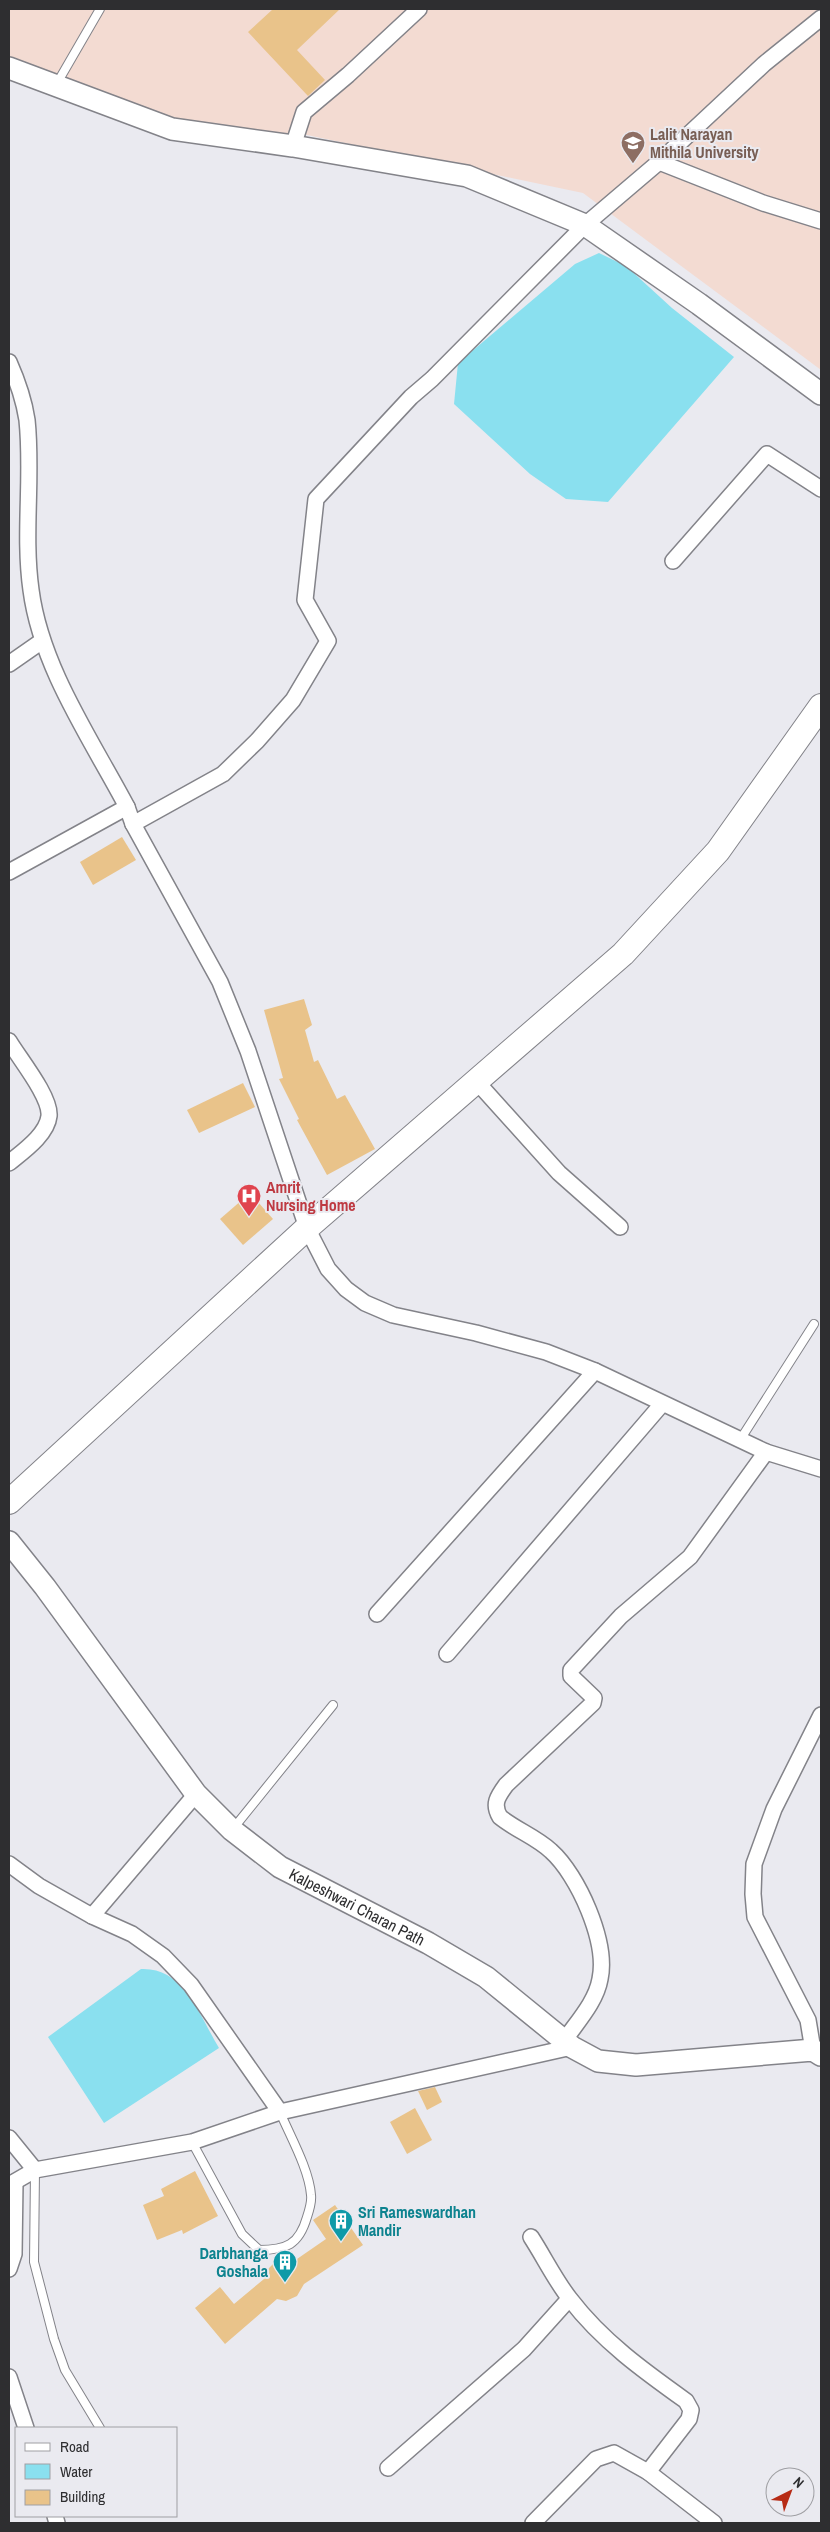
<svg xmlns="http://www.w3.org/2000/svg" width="830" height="2532" font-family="'Archivo Narrow',sans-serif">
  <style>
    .education { fill: #f3dbd2 }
    .water { fill: #8ae0ef }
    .building { fill: #e9c38a }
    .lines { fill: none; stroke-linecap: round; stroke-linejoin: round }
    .lane-casing { stroke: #838389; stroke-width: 10 }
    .street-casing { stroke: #838389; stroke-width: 18 }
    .secondary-casing { stroke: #838389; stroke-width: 24 }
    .primary-casing { stroke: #838389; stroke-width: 26 }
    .lane { stroke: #fff; stroke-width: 8 }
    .street { stroke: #fff; stroke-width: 15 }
    .secondary { stroke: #fff; stroke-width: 21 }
    .primary { stroke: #fff; stroke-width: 24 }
    .labels { text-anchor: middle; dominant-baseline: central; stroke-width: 4; stroke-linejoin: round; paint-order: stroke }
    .education-label { font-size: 16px; font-weight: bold; fill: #785e54; stroke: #eaeaf0; text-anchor: start }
    .health-label { font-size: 16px; font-weight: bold; fill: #be3a42; stroke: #eaeaf0; text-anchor: start }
    .street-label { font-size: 16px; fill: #2e2e30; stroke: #eaeaf0 }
    .culture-label { font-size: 16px; font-weight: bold; fill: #0d838f; stroke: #eaeaf0; text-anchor: start }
  </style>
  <rect width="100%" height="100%" fill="#eaeaf0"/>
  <polygon class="education" points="9,9 821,9 821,370 583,193 307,135 130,124 9,78"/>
  <g class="water">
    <polygon points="599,253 626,266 672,308 734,357 608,502 566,499 530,474 454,404 458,363 575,264"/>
    <path d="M141,1969c44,-2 59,48 78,79l-115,75 -56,-86z"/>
  </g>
  <g class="building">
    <polygon points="273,9 340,9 297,50 325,80 308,96 248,32"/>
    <polygon points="122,837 136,860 93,885 80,862"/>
    <polygon points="304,999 312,1025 305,1030 314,1062 318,1060 337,1099 345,1095 375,1149 327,1175 297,1120 299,1119 279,1079 283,1078 264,1010"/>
    <polygon points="243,1083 255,1107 199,1133 187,1110"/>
    <polygon points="250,1193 273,1219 243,1245 220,1219"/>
    <polygon points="435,2087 442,2102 427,2110 418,2091"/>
    <polygon points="415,2108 432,2140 407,2154 390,2122"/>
    <polygon points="195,2171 218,2216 183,2234 182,2230 157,2240 143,2205 164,2196 161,2189"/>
    <polygon points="335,2205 363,2245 304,2284 297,2296 286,2301 277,2299 225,2344 195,2308 220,2287 234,2304 264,2279 268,2269 274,2263 297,2259 326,2239 313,2220"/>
  </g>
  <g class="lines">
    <defs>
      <g id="lane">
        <polyline points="56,85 100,9"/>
        <polyline points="740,1440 814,1324"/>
        <polyline points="232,1830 333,1705"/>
        <path d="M192,2142l50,92 17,16c27,0 40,-5 48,-33 2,-6 5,-15 4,-22 -2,-26 -21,-59 -31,-83"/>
        <polyline points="35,2170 34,2262 54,2339 65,2370 100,2428"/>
      </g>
      <g id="street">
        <polyline points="293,146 304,112 348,75 419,9"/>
        <polyline points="659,162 763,203 821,221"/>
        <path d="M9,362c8,18 15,38 18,58 6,56 -4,114 4,170 10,77 60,149 96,217l6,17 87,158 28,69 59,177 21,41 18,20 19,14 28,12 83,18 70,19 49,19 171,81 55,17"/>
        <polyline points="673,561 767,454 821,489"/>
        <polyline points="9,664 42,641"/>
        <polyline points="133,824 223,774 257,741 293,700 328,641 305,600 316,499 411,397 432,379 585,225 659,162 764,64 821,18"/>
        <polyline points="9,872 127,807"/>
        <path d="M9,1041c10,17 42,56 40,75 -2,19 -27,36 -40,47"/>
        <polyline points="477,1082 559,1173 620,1227"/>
        <polyline points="377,1614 595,1371"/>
        <polyline points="447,1654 662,1404"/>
        <polyline points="9,1864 39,1886 92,1916 132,1934 163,1956 191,1985 280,2112"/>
        <polyline points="92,1916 196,1794"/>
        <path d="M564,2041c13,-19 32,-39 36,-62 8,-37 -22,-104 -49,-128 -15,-14 -35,-21 -51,-34 -8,-13 -2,-21 6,-32l87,-82 1,-5 -23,-22v-6l50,-54 69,-59 76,-105"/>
        <polyline points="813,2050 808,2020 755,1917 753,1894 754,1864 774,1809 821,1715"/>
        <polyline points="9,2138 35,2170"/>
        <polyline points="9,2185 35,2170 192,2142 280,2112 572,2047"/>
        <path d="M531,2237c13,20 24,43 39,62 32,42 74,72 116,102l5,9 -2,9 -41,53"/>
        <polyline points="9,2269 14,2254 15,2182"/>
        <polyline points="9,2377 26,2428"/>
        <polyline points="388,2468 524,2349 569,2299"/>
        <polyline points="55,2516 57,2523"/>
        <polyline points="533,2523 596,2459 614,2453 648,2472 714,2523"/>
      </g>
      <g id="secondary">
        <polyline points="9,68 172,129 293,146 467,176 585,225 699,304 821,394"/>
        <path id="s1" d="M9,1542l36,45 151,207 36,36 48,37 148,76 58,34 86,70 26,14 38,4 177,-15 8,5"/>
      </g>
      <polyline id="primary" points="9,1502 307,1228 623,954 718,851 821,706"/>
    </defs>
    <use href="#lane" class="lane-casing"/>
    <use href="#street" class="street-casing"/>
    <use href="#secondary" class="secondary-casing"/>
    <use href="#primary" class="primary-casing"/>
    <use href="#lane" class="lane"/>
    <use href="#street" class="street"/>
    <use href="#secondary" class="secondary"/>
    <use href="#primary" class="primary"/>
  </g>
  <defs>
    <symbol id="university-pin" viewBox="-11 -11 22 30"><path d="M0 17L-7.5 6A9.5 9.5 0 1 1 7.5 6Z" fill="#8d6e63" stroke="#eaeaf0"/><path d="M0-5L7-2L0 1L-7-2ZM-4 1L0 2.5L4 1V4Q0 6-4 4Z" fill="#fff"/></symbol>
    <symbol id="hospital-pin" viewBox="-11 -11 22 30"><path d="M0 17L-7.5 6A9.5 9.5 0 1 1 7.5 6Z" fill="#e0444e" stroke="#eaeaf0"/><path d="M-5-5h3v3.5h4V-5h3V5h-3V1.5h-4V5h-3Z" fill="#fff"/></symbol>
    <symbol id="building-pin" viewBox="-11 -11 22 30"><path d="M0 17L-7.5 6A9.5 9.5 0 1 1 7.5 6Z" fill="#0f9aa8" stroke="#eaeaf0"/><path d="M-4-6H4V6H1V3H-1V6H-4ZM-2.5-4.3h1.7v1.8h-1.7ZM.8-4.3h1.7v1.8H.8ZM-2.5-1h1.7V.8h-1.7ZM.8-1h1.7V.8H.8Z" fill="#fff"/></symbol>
  </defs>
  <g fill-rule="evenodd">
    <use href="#university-pin" x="619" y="129" width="28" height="38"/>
    <use href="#hospital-pin" x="235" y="1182" width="28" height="38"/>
    <use href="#building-pin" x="327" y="2207" width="28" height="38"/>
    <use href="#building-pin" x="271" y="2248" width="28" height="38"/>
  </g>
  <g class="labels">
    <g class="education-label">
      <text x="650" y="134">Lalit Narayan<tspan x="650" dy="18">Mithila University</tspan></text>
    </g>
    <g class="health-label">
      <text x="266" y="1187">Amrit<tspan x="266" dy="18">Nursing Home</tspan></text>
    </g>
    <g class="street-label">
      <text stroke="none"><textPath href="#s1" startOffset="512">Kalpeshwari Charan Path</textPath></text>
    </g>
    <g class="culture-label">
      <text x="358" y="2212">Sri Rameswardhan<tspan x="358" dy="18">Mandir</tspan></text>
      <text x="268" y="2253" text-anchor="end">Darbhanga<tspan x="268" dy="18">Goshala</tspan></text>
    </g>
  </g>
  <rect width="830" height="2532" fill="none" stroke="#2e2e30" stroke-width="20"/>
  <rect x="15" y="2427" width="162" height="90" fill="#eaeaf0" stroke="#9f9fa3"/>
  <rect x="25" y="2443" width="25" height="8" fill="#ffffff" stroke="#9f9fa3"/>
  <text x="60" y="2452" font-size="15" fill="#2e2e30">Road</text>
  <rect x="25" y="2464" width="25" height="15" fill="#8ae0ef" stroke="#9f9fa3"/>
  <text x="60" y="2477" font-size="15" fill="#2e2e30">Water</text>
  <rect x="25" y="2490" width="25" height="15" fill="#e9c38a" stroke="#9f9fa3"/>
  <text x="60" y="2502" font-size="15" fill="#2e2e30">Building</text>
  <g transform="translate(790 2492) rotate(42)"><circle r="24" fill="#eaeaf0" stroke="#9f9fa3"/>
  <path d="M0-4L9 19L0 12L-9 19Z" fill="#b72b15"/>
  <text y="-8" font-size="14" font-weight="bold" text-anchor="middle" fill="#2e2e30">N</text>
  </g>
</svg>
